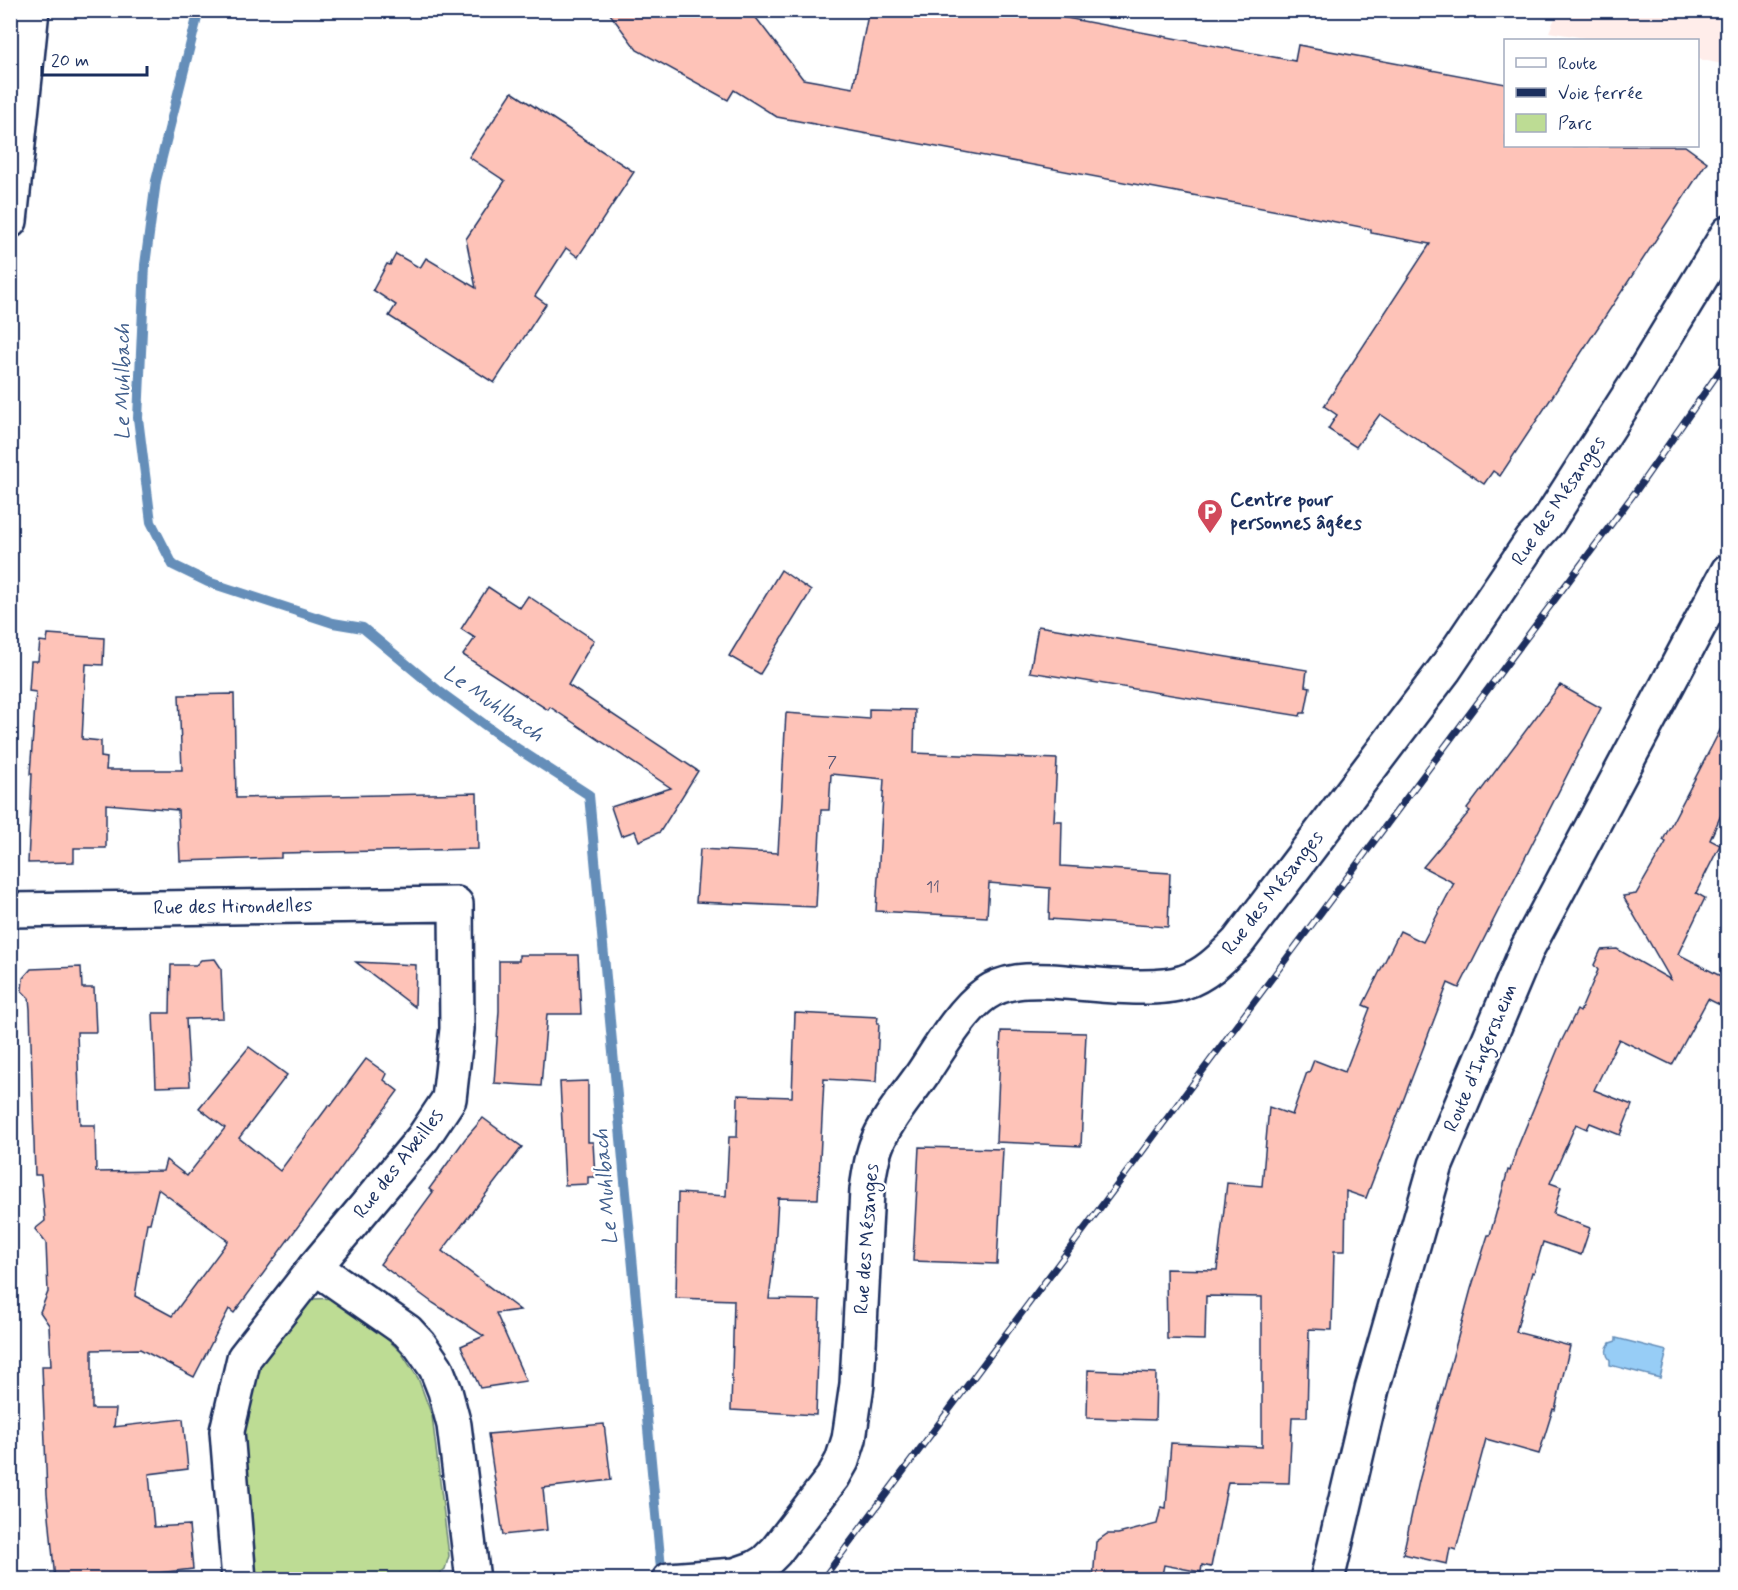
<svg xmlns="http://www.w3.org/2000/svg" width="1738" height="1590" font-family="Mynerve,sans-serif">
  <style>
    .built { fill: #ffedea }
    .green { fill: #bddc94; stroke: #6c8679; stroke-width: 1.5 }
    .water { fill: #97cdf6; stroke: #658eb9; stroke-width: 1.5 }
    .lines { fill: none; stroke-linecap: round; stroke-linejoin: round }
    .stream { stroke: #658eb9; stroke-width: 10 }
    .building { fill: #fec3b8; stroke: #1b2f5e; stroke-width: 1.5; fill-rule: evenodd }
    .minor-casing { stroke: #1b2f5e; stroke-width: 38 }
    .major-casing { stroke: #1b2f5e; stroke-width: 38 }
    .minor { stroke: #fff; stroke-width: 33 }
    .major { stroke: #fff; stroke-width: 33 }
    .rail-casing { stroke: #1b2f5e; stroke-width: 7 }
    .rail { stroke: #fff; stroke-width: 4.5; stroke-dasharray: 14; stroke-linecap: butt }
    .labels { text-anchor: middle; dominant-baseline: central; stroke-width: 4.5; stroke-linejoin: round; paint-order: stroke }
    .number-label { font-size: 16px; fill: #545474 }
    .poi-label { font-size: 20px; font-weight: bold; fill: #1b2f5e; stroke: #fff; text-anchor: start }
    .street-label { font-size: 20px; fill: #1b2f5e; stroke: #fff }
    .water-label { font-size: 21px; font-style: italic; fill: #405e8c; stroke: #fff }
  </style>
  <rect width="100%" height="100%" fill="#fff"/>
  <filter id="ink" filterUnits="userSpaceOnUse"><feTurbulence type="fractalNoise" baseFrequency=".0167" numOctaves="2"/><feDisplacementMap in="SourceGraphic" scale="12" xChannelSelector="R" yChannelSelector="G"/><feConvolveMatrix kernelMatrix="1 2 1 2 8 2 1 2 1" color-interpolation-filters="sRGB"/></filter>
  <g filter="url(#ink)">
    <polygon class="built" points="1558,11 1727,11 1727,65 1698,59 1698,40 1597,40 1549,32"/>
    <polygon class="green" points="335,1298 355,1309 401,1352 418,1378 432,1416 449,1556 445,1569 438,1575 401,1579 252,1580 243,1440 249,1392 261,1362 297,1314 314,1299"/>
    <path class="water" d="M1616,1338l51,13 -7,27 -50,-13v-5c-5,-6 -5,-11 0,-17l6,-2z"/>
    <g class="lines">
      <polyline class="stream" points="199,10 156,181 145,265 138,418 151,522 173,565 208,582 333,623 363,628 440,692 518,749 589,795 662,1579"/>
    </g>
    <g class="building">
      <polygon points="607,10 750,10 803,79 853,88 869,10 1024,10 1295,61 1298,45 1506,84 1506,146 1685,146 1707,162 1500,476 1493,471 1484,484 1380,414 1356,447 1328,429 1337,415 1324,406 1430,244 1371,233 1371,229 1326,220 777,117 734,90 728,100 637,50"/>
      <polygon points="512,92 634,172 578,257 566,248 535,296 546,304 494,383 389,316 396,305 373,290 387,264 390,265 396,254 420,268 426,258 476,288 466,239 505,181 469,157"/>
      <polygon points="781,570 811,591 760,674 729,656"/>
      <polygon points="488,587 520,608 528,596 594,640 568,685 698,771 660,832 639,841 635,831 621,836 611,807 671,788 550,707 548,710 463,655 475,638 461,629"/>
      <polygon points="1038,626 1307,670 1305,686 1310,687 1305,713 1301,713 1300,716 1030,672"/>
      <polygon points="48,634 104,638 103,665 86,664 82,739 101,741 101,757 107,758 106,770 182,770 179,695 234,694 236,798 477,793 478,849 281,853 281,858 180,861 178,810 106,804 106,848 74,848 74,862 28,863 32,774 30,774 36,692 29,691 31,661 38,661 40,641 47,642"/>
      <polygon points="1560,685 1601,708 1459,988 1448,983 1366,1198 1346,1191 1345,1251 1334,1251 1332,1330 1309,1329 1307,1417 1292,1417 1289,1483 1228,1482 1211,1567 1202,1565 1201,1572 1164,1565 1161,1580 1093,1580 1096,1542 1107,1534 1118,1534 1157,1524 1161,1507 1166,1508 1171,1443 1262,1447 1262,1297 1206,1296 1205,1340 1167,1339 1166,1269 1217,1270 1227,1183 1262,1186 1269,1107 1292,1115 1307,1072 1309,1073 1314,1060 1345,1072 1370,1008 1363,1005 1400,931 1423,942 1454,883 1423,867 1470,811 1467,809"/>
      <polygon points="869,709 915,710 914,753 1057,759 1054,821 1062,821 1061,866 1170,873 1168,927 1049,919 1050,888 989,883 987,917 876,911 884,779 831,774 829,810 821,810 816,907 696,902 700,849 778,853 786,713 869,719"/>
      <polygon points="1728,715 1728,799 1710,840 1720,845 1696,893 1705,898 1678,954 1728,980 1728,1009 1708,999 1672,1065 1619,1039 1594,1090 1632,1105 1620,1135 1590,1123 1587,1129 1576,1124 1550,1183 1561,1187 1553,1214 1590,1228 1581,1255 1543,1242 1534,1273 1532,1272 1516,1332 1570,1346 1555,1410 1553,1409 1539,1454 1486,1439 1456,1550 1450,1548 1447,1564 1403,1554 1419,1481 1471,1289 1488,1235 1490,1235 1508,1170 1510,1171 1516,1151 1560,1044 1577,1010 1580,1012 1598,970 1594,965 1601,950 1617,949 1671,980 1623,896 1636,894 1666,842 1663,840"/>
      <polygon points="519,955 578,955 581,1014 547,1014 541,1086 494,1083 499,1011 499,961 519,961"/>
      <polygon points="215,959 221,968 223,1018 186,1019 190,1086 156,1087 153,1013 170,1013 171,965 196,965 201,960"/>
      <polygon points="356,962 416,965 415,1007"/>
      <path d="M81,967l1,21h12l2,44h-19l3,93h15l1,47 67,-1 3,-11 21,16 38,-48 -26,-20 50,-61 38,28 -48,63 41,33 49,-66 2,1 35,-47 21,15 -3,6 14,11 -164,222 -5,-4 -35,68 -54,-28 -48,1v59h24l-2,18 69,-8 5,50 -39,5 5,53 35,-2 4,44 -98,11h-40l-8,-86 -5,-128h9l-2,-41 -9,-13 8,-20 -2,-49 -11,-14 10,-8 -4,-46h-6l-5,-166 -1,-11 -7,-7 1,-13 8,-9zM158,1189l70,52 -56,75 -37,-20 12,-73h3z"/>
      <polygon points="795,1013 878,1017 877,1023 879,1023 876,1082 824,1079 818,1199 778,1198 775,1249 769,1299 820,1300 816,1415 731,1410 734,1300 676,1298 678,1193 726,1196 729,1137 737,1137 738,1095 792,1097"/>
      <polygon points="1001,1031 1086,1033 1081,1146 996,1142"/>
      <polygon points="588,1081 588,1142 593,1142 595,1177 588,1177 588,1184 565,1185 560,1082"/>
      <polygon points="483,1118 522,1147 442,1251 520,1310 496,1313 526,1381 480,1388 461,1346 484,1336 433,1303 380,1264 433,1192 429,1189 437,1178 465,1139"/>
      <polygon points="919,1147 1003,1149 997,1264 913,1261"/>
      <polygon points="1088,1370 1156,1373 1155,1420 1087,1418"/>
      <polygon points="604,1424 611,1480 543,1488 547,1530 503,1535 488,1434"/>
    </g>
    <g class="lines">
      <defs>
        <g id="minor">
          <polyline points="10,221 32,10"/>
          <polyline points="10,910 456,904 457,1029 449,1099 423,1138 315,1267 244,1358 227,1431 239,1580"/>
          <polyline points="315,1267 407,1331 420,1345 436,1368 445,1391 454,1425 473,1580"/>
          <path d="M669,1580l66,-5 20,-7 10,-6 11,-11 57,-74 9,-16 7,-22 8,-55 10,-194c2,-15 4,-30 9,-44 9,-25 32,-51 47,-73 16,-24 39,-63 62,-79 20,-14 44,-14 66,-13 34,2 102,12 133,1 22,-7 38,-24 54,-40l207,-273 87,-129 16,-18 92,-144 88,-145"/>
        </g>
        <polyline id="major" points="1327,1580 1372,1389 1436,1165 1528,947 1728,571"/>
      </defs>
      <use href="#minor" class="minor-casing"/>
      <use href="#major" class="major-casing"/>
      <use href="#minor" class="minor"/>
      <use href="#major" class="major"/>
      <defs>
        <polyline id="rail" points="822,1580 1636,491 1728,359"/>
      </defs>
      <use href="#rail" class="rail-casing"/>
      <use href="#rail" class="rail"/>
    </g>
  </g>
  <defs>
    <symbol id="parking-pin" viewBox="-11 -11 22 30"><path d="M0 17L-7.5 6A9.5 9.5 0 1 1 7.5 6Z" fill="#d1495b" stroke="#fff"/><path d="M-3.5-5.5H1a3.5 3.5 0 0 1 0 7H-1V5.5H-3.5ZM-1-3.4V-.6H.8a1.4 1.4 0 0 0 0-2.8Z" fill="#fff"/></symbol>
  </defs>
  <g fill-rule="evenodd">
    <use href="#parking-pin" x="1195" y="497" width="30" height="40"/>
  </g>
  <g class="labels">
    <g class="number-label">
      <text x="832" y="762">7</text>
      <text x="933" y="887">11</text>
    </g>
    <g class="poi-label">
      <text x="1230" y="500">Centre pour<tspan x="1230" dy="23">personnes âgées</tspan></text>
    </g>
    <g class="street-label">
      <text transform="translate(1559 501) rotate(-56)">Rue des Mésanges</text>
      <text transform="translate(1273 893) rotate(-52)">Rue des Mésanges</text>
      <text transform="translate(233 907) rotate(-1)">Rue des Hirondelles</text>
      <text transform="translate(1481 1058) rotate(-67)">Route d'Ingersheim</text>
      <text transform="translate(399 1164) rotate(-52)">Rue des Abeilles</text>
      <text transform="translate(867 1239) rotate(-86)">Rue des Mésanges</text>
    </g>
    <g class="water-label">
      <text transform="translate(123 382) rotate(-90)">Le Muhlbach</text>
      <text transform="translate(493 704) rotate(35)">Le Muhlbach</text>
      <text transform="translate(606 1187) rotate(-95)">Le Muhlbach</text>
    </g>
  </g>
  <rect width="1738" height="1590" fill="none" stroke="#fff" stroke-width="36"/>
  <rect x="18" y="18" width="1702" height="1554" fill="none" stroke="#1b2f5e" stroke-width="2" filter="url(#ink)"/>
  <rect x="1504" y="39" width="195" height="108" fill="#ffffff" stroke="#a4acbf" stroke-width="1.5"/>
  <rect x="1516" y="58" width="30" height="9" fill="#ffffff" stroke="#a4acbf" stroke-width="1.5"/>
  <text x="1558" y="69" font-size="18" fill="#1b2f5e">Route</text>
  <rect x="1516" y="88" width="30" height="9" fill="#1b2f5e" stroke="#a4acbf" stroke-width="1.5"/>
  <text x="1558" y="99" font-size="18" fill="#1b2f5e">Voie ferrée</text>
  <rect x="1516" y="114" width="30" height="18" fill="#bddc94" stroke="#a4acbf" stroke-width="1.5"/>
  <text x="1558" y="129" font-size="18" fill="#1b2f5e">Parc</text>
  <path d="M42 66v9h105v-9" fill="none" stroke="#1b2f5e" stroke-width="3"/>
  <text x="51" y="66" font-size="18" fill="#1b2f5e" stroke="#ffffff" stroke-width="4.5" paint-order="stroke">20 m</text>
</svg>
